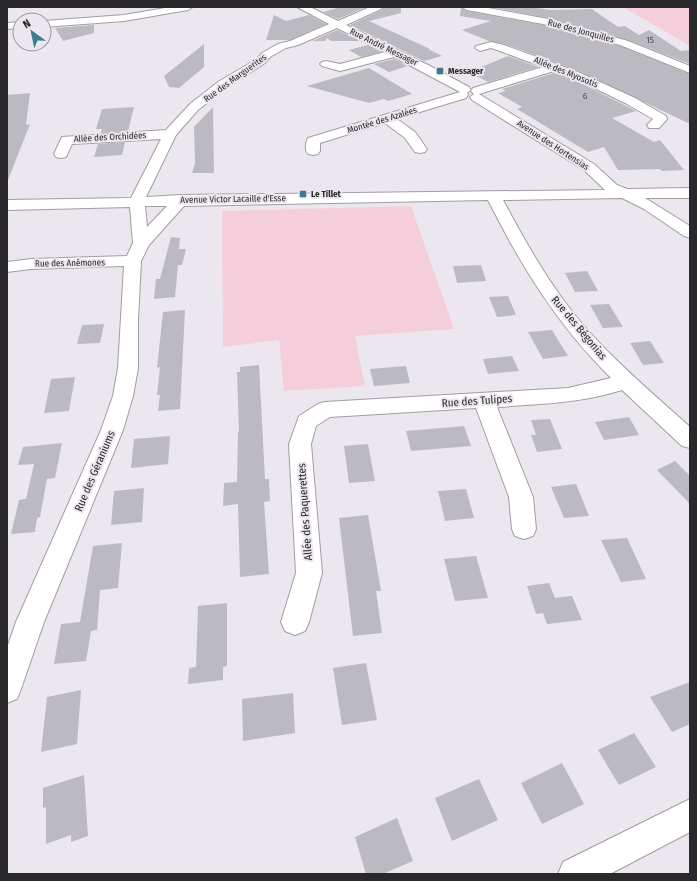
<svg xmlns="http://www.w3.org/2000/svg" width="697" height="881" font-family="'Fira Sans Condensed',sans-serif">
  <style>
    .green { fill: #f4cfdb }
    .building { fill: #bbbac1 }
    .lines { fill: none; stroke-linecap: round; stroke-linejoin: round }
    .minor-casing { stroke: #a19da3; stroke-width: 2 }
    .minor { fill: #fff; fill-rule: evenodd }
    .poi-dot { fill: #3a7b8e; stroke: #ece7ee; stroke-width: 1.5 }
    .labels { text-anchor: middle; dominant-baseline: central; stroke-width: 4; stroke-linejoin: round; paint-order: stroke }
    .far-street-label { font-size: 9px; fill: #29282a; stroke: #ece7ee }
    .number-label { font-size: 9px; fill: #4e4c50 }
    .far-poi-label { font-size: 9px; font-weight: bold; fill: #29282a; stroke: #ece7ee; text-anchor: start }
    .street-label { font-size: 11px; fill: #29282a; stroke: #ece7ee }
  </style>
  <rect width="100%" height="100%" fill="#ece7ee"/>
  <g class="green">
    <polygon points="623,7 690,7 690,46"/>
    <polygon points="411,206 454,329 355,336 365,386 284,391 279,340 223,347 222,211"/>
  </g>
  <g class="building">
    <polygon points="341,7 366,7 338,19 323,12"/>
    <polygon points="384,7 401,7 401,13 369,21 430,49 428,49 442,56 424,61 350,25 382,10"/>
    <polygon points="491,7 529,7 551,10 592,9 618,27 625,26 639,35 649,30 681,51 690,50 690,64 628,40 548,18"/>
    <polygon points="461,8 467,11 543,25 620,46 690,74 690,124 579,71 505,44 489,41 462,30 491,21 460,16"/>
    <polygon points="274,15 286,21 309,15 326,24 290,40 266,40"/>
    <polygon points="94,25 94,33 63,41 55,28"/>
    <polygon points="337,30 360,41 331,41 327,38 325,41 312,41"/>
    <polygon points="204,44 204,67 179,88 169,87 164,76"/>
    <polygon points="368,45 381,52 361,57 349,50"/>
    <polygon points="508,56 538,67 488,82 469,72"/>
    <polygon points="394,59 408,66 389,72 374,64"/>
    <polygon points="369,68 412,94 388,101 384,99 369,103 307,86"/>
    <polygon points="554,73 569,77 636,111 612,118 654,142 660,140 684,170 662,171 660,169 618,170 604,147 588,152 517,109 522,107 498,93 506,91 502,89"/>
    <polygon points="30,93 26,125 30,124 8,180 7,179 7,95"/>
    <polygon points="134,107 128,131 101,133 102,129 96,129 102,109"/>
    <polygon points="213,107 214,173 192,173 195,163 194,127"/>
    <polygon points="125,142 122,155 94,157 98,144"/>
    <polygon points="171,237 180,238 179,249 186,249 182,265 178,265 175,297 154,299 156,279 160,279"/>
    <polygon points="481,265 486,281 457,283 453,266"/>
    <polygon points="587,271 598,291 575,292 565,273"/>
    <polygon points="508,296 516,315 497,317 489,297"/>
    <polygon points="609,304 623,327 603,328 590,305"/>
    <polygon points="185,310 180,409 158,411 160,395 157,395 160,367 157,368 163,312"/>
    <polygon points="104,324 100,343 77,344 82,325"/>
    <polygon points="552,330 568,356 543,359 528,332"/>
    <polygon points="650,341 664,363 643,365 630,343"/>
    <polygon points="512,356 519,371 488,374 483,359"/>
    <polygon points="259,365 265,479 269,479 270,501 264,502 269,574 240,577 238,504 223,506 224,483 237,482 238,432 239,432 237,372 240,372 240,367"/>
    <polygon points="406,366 410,383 374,386 370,369"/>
    <polygon points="75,377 69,411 44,413 51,379"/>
    <polygon points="629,417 639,435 604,440 595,422"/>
    <polygon points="550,419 562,449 537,452 531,435 536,435 531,420"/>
    <polygon points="464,426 471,446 411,451 406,431"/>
    <polygon points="170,436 168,464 131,468 134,439"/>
    <polygon points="62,443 55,478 47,479 40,517 37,518 35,532 11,534 19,500 26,499 34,464 18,465 23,447"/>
    <polygon points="368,444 375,481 349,483 344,446"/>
    <polygon points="675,461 690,476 690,504 657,470"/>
    <polygon points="576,484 589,516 564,518 551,487"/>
    <polygon points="144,488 142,522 111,525 114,491"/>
    <polygon points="466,489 474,518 445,521 438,491"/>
    <polygon points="368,515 381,591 376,591 382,633 353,636 339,518"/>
    <polygon points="627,538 646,579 621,582 601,540"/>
    <polygon points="122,543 118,588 100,590 97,630 91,631 86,661 54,664 61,624 80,622 93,546"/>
    <polygon points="476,556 488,598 455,601 444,559"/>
    <polygon points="549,583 555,598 572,596 582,620 547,624 543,613 536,614 527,586"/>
    <polygon points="227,603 227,666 223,667 223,680 188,684 189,668 196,667 198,606"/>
    <polygon points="366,663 377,720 342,725 333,668"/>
    <polygon points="690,682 690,724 672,732 650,697"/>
    <polygon points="81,690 77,744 41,752 47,697"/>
    <polygon points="293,693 295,733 243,741 242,699"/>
    <polygon points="634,733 656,767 619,785 598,750"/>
    <polygon points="562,763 584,804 542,824 521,783"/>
    <polygon points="84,775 88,836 71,842 71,835 46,844 46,807 43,808 43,788"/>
    <polygon points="479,779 498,820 452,841 435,798"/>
    <polygon points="397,818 413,861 383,874 366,874 355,837"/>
  </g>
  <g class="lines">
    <defs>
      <g id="minor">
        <polygon points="171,7 193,7 188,10 124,21 44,27 44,21 124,15"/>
        <path d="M297,7h13l28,14 32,-14h13l-2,2 -35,16 84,41 39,21 2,3 -4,3 1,2 -2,3 -69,21 18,13 12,17 -2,3 -5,1 -5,-1 -10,-14 -20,-15 -65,20v8l-2,3 -5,1 -5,-1c-3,-4 -3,-11 0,-16l152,-46 -66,-35 -54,14 -18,-5 -2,-2 2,-2 4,-1 14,3 45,-12 -48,-24 -39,17 -12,3 -16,9 -5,6 -39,25 -28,22 -22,25 -30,62 35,-2 424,-5 -21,-20 -112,-70 -2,-3 4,-3 -3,-3 2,-3 70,-21 -46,-17 -6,-2 -11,3 -5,-3 1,-2 15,-4 13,3 74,27 57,26 31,18 1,3 -8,9h-10l-2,-3 6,-6 -26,-15 -57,-28 -16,-5 -75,23 115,70 23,21 10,4 63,-1v10h-45l45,28v12l-6,-2 -40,-27 -22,-11 -119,2c21,39 43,79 71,114 34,42 76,77 116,113v21l-8,-2 -60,-56c-41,13 -82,14 -125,17l36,90 3,32 -3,7 -9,3 -9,-3 -3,-7 -3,-32 -33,-89 -146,9 -14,9 -5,18 11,129 -13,49 -4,9 -10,4 -10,-4 -4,-9 15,-49 -7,-129 10,-28 19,-12 7,-2 243,-14 43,-10c-53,-52 -90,-112 -123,-178l-304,6 -35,39 -8,16 -3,59v48l-5,28 -10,34 -79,192 -23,67 -4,10 -10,4v-55l9,-26 85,-192 12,-34 5,-28 6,-102 -93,3 -24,3v-10l24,-3 96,-3 6,-13 -3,-36 -123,3v-10l124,-2 30,-59 -89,5 -6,13 -5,1 -5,-1 -2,-3 8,-17 104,-7 24,-26 28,-22 39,-23 5,-6 16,-9 12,-3 39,-17zM145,206h22l-20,21z"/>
        <polygon points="462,7 483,7 548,19 628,41 690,66 690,73 620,45 543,24 467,10"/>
        <polygon points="20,22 20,28 7,29 7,23"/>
        <polygon points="690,799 690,832 610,874 558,874 563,862"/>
      </g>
    </defs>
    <use href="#minor" class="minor-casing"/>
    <use href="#minor" class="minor"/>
  </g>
  <g class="poi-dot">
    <rect x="436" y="67" width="8" height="8" rx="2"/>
    <rect x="299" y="190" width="8" height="8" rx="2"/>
  </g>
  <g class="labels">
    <g class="far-street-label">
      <text transform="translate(581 31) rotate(15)">Rue des Jonquilles</text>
      <text transform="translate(384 47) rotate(26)">Rue André Messager</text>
      <text transform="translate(566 72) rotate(22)">Allée des Myosotis</text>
      <text transform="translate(235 78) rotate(-36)">Rue des Marguerites</text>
      <text transform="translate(382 120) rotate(-17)">Montée des Azalées</text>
      <text transform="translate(110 137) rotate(-3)">Allée des Orchidées</text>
      <text transform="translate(553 145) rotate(33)">Avenue des Hortensias</text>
      <text transform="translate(233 199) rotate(-1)">Avenue Victor Lacaille d'Esse</text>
      <text transform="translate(70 263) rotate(-1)">Rue des Anémones</text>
    </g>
    <g class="number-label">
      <text x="650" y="40">15</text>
      <text x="585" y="96">6</text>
    </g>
    <g class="far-poi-label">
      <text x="448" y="71">Messager</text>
      <text x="311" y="194">Le Tillet</text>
    </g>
    <g class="street-label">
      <text transform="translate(579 328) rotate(50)">Rue des Bégonias</text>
      <text transform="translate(477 401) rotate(-4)">Rue des Tulipes</text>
      <text transform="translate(95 471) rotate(-67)">Rue des Géraniums</text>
      <text transform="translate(305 512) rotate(-94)">Allée des Paquerettes</text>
    </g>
  </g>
  <rect width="697" height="881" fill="none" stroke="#29282a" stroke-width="16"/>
  <g transform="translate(32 32) rotate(327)"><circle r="19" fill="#ece7ee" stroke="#9e9ba0"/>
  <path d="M0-3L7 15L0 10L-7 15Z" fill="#3a7b8e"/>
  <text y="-6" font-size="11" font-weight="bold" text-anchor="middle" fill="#29282a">N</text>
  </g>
</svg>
